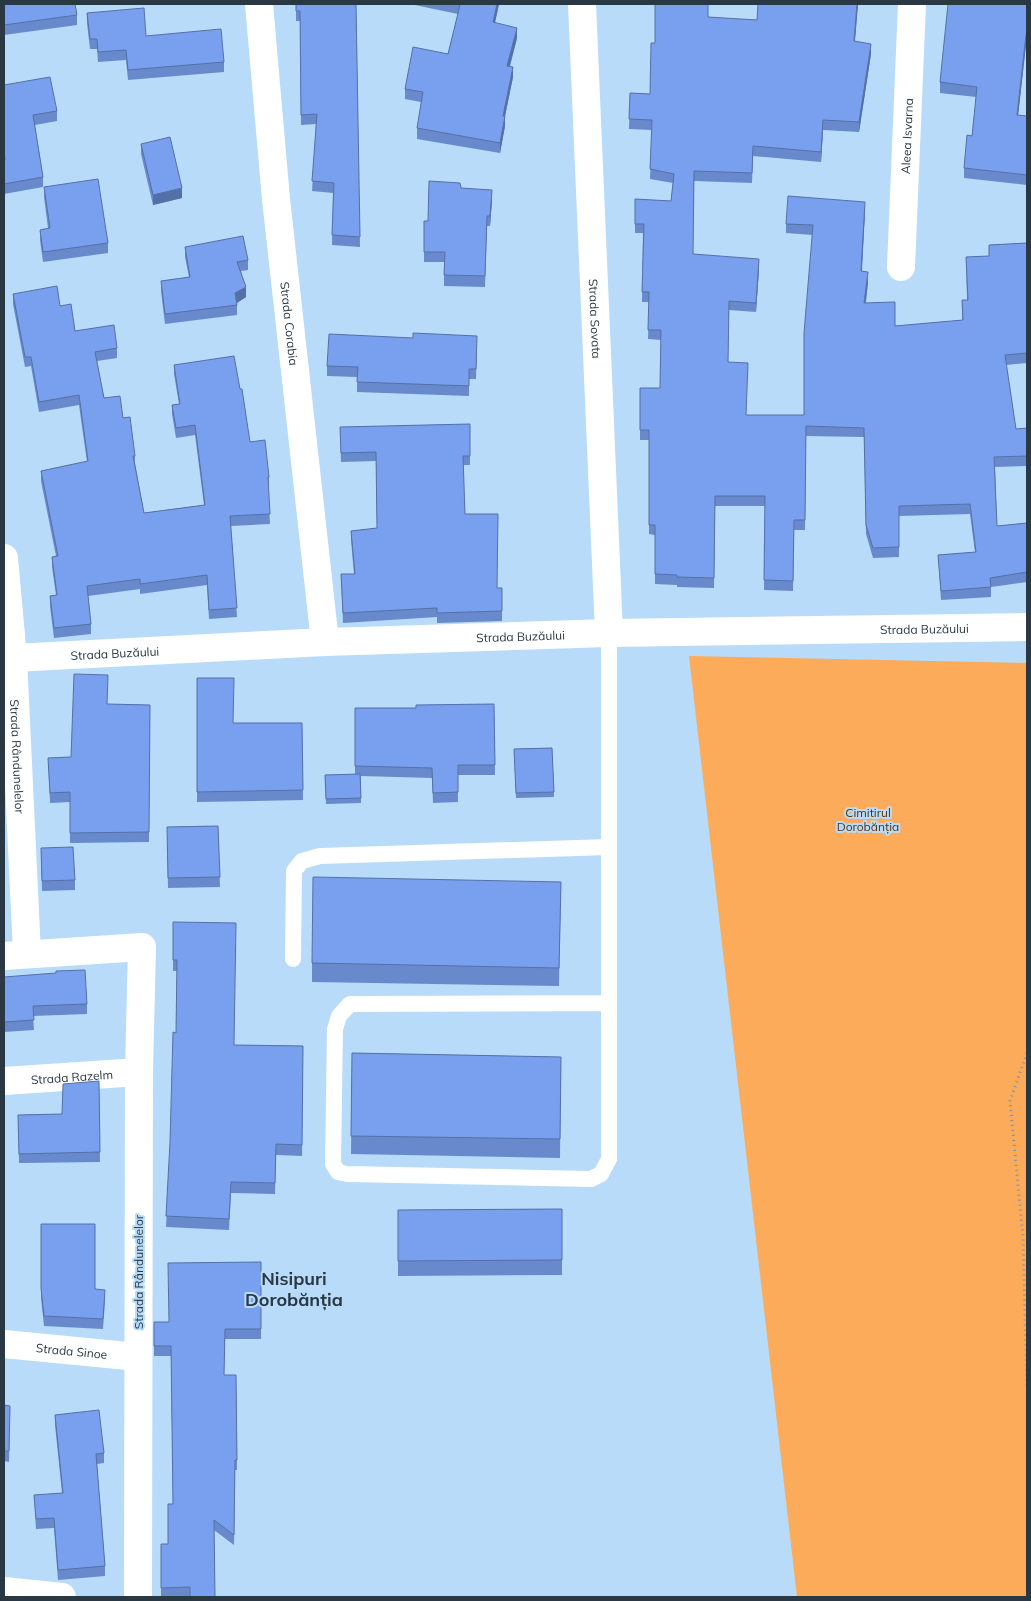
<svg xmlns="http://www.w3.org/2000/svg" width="1031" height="1601" font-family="Mulish,sans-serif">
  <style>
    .green { fill: #fcab5b }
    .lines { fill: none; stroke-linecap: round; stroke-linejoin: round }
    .path { stroke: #7893a9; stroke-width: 3; stroke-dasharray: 1 4; stroke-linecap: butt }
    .service { stroke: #fff; stroke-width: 16 }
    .minor { stroke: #fff; stroke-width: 28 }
    .wall { fill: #688acd }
    .shaded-wall { fill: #5570a7 }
    .building { fill: #79a0ee; stroke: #5570a7 }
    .labels { text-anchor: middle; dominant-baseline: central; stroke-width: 4; stroke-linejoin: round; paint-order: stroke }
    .street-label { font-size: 12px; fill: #293843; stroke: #b7dbf9 }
    .park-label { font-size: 12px; fill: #56320a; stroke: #b7dbf9 }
    .district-label { font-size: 18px; font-weight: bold; fill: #293843; stroke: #b7dbf9 }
  </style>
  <rect width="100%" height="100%" fill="#b7dbf9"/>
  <polygon class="green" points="689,656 1027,663 1027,1597 797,1597"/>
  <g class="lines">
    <polyline class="path" points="1027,1053 1010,1101 1023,1237 1027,1387"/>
    <g class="service">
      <polyline points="293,959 294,871 302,861 320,856 609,847"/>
      <polyline points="609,1003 350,1004 339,1016 335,1029 333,1164 338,1172 347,1174 591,1179 601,1174 609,1159 609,633"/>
    </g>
    <g class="minor">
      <path id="s1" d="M259,4l17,195 49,443"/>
      <path id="s2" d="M582,4l27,629"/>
      <path id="s3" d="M901,267l11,-263"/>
      <path id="s4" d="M4,558l9,100 14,296"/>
      <path id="s5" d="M13,658l312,-16 284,-9 418,-6"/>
      <polyline points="4,956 142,947 139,1072 138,1597"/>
      <path id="s6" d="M4,1081l135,-9"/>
      <path id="s7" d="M4,1344l134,13"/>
      <polyline points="4,1591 62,1597"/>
    </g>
  </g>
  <g class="wall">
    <polygon points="4,4 77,15 77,25 4,35"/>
    <polygon points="296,4 356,4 360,247 332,245 333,193 312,191 316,124 301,125 300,21 296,21"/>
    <polygon points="410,4 499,4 495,22 517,38 510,66 513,77 505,116 505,126 500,153 417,139 417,128 421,102 405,99 405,89 448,54 458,14"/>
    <polygon points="758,4 858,4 855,41 871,54 859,132 823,130 821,162 753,156 752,183 694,181 693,254 759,268 756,312 729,310 728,362 746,415 804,415 813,235 786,233 786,224 865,211 862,271 868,282 866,303 895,326 962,320 962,300 967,300 966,257 989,256 989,245 1027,243 1027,363 1006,365 1016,429 1027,428 1027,466 995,467 997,526 1027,523 1027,582 991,587 991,597 941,600 938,555 975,552 970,514 899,516 899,557 873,558 866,534 864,437 806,436 805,530 794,530 793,591 764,590 765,506 715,506 714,588 677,587 677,585 655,584 655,535 649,534 649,440 640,440 640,388 660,388 661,340 648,339 649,302 642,302 643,233 635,233 635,199 671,201 673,183 650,179 652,130 629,129 630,93 650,94 655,43 708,17 757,20"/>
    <polygon points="1027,4 1027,45 1026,45 1018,115 1027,116 1027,185 964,178 964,168 972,136 976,97 940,93 940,82"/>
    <polygon points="87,13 146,36 224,62 224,72 128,80 126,60 98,62 97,49 90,49 87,23"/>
    <polygon points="4,85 57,111 57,121 35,125 43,177 43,187 4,194"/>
    <polygon points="141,144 182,198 153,205 141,154"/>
    <polygon points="44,187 108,243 108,253 43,262 40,240 40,230 48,228 44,197"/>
    <polygon points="461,188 492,200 490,226 487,226 485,287 444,286 444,262 424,262 424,221 428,221"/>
    <polygon points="185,247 248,260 248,270 241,271 246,297 237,303 237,315 165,324 161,291 161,281 189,277 185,257"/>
    <polygon points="13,294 60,306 75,331 117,348 117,358 97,361 104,398 123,418 135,456 135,463 144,513 204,505 195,435 176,438 172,414 172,405 179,404 174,374 174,365 240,389 250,442 269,477 269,486 268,487 270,524 231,526 237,617 209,619 207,585 140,594 140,589 88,596 91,624 91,634 54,638 50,606 50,596 56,595 52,567 52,557 56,556 41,481 41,471 87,462 79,405 39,412 31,366 25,367 13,304"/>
    <polygon points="477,346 476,379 469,379 469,396 357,392 357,377 327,376 327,366"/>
    <polygon points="470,424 470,465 463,465 465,514 497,588 502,588 502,621 437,623 437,617 343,623 341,574 354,574 351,540 351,531 377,528 376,461 341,462 340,427"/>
    <polygon points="197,678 233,723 302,723 303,800 197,802"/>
    <polygon points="107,704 150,705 149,842 70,843 70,802 50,803 48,758 71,757"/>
    <polygon points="494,704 495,775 458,775 458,802 433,803 432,778 361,776 361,803 326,804 325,775 355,774 355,708 416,708"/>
    <polygon points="552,748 554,797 516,798 514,749"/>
    <polygon points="218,826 220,887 168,888 167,827"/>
    <polygon points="41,848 75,880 75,890 42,891"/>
    <polygon points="561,882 559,986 312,982 312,963"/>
    <polygon points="173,922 234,1045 303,1046 302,1156 276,1155 275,1194 231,1193 229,1230 166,1227 176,1033 177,971 173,971"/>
    <polygon points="4,977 87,1004 87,1014 33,1016 34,1030 4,1032"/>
    <polygon points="352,1053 561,1057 560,1158 351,1154"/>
    <polygon points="99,1081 100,1162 19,1163 18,1115 62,1114"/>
    <polygon points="562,1209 562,1275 398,1276 398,1210"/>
    <polygon points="41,1224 105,1300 103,1329 44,1326 41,1298"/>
    <polygon points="261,1262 261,1339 225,1339 224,1375 236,1375 237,1470 235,1470 234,1545 214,1530 215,1597 161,1597 161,1544 168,1544 173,1504 171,1356 154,1356 154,1322 169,1322"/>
    <polygon points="4,1405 10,1406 9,1462 4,1461"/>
    <polygon points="55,1415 104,1453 104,1463 97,1464 105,1566 105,1576 58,1580 54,1528 36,1529 34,1495 62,1493 55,1425"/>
  </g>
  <g class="shaded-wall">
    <polygon points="497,4 499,4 493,32 493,22"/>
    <polygon points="857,4 858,4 854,51 854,41"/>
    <polygon points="517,28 517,38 507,76 507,66"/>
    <polygon points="1026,35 1026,45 1017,125 1017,115"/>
    <polygon points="871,44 871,54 859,132 859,122"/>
    <polygon points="513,67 513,77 505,116 505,126 500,153 500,143 503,116"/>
    <polygon points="823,120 823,130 821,162 821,152"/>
    <polygon points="182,188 182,198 153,205 153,195"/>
    <polygon points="492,190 492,200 490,226 490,216"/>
    <polygon points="865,202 865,211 861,281 861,271"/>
    <polygon points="759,259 759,268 756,312 756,303"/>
    <polygon points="868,272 868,282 864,313 864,303"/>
    <polygon points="246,287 246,297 235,304 235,293"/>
  </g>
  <g class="building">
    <polygon points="4,4 75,4 77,15 4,25"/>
    <polygon points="296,4 356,4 360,237 332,235 334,183 312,181 317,114 301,115 300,11 296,11"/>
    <polygon points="456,4 497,4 493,22 517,28 507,66 513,67 503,116 505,116 500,143 417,128 423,92 405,89 413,47 448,54 460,5"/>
    <polygon points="655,4 708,4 708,17 757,20 758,4 857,4 854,41 871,44 859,122 823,120 821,152 753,146 752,173 694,171 693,254 759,259 756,303 729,301 728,362 748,363 746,415 804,415 804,333 813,225 786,224 788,196 865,202 861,271 868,272 864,303 895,302 895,326 963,320 962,300 968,300 966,257 989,256 989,245 1027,243 1027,353 1005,355 1016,429 1027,428 1027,456 994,457 997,526 1027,523 1027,572 990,578 991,587 941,591 938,555 976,552 970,504 899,506 899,547 873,548 866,525 864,428 806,426 805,520 794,520 793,581 764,580 765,496 715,496 714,578 677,577 677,575 655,574 655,525 649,525 649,430 640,430 640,388 660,388 661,330 648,330 649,292 642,292 644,224 635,224 635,199 671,201 674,174 650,169 652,120 629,119 630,93 650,94 651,43 655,43"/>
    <polygon points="948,4 1027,4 1027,35 1026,35 1017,115 1027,116 1027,175 964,168 967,135 972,136 977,87 940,82"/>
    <polygon points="144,8 146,36 221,29 224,62 128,70 126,50 98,52 97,39 90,39 87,13"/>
    <polygon points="50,77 57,111 33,115 43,177 4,184 4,160 5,160 4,151 4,85"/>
    <polygon points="170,137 182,188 153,195 141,144"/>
    <polygon points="98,179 108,243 43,252 40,230 50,228 44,187"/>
    <polygon points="429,181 460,183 461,188 492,190 490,216 487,216 485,276 444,275 445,252 424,252 424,221 428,221"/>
    <polygon points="243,236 248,260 237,262 246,287 235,293 237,305 165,314 161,281 190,277 185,247"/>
    <polygon points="57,286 60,306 71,304 75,331 114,325 117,348 95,352 104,398 120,396 123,418 130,417 135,456 133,456 144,513 205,505 195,425 176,428 172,405 180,404 174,365 234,356 240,389 242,389 250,442 265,440 269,477 268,477 270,514 230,516 237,608 209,610 207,575 140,584 140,579 87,586 91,624 54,628 50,596 57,595 52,557 58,556 41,471 88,461 79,395 39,402 31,357 25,357 13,294"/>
    <polygon points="413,333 477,336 476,369 469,369 469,386 357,382 358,367 327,366 329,334 413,338"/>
    <polygon points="470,424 470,456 463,456 465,514 498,514 497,588 502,588 502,611 437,613 437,608 343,613 341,574 355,574 351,531 377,528 376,452 341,453 340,427"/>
    <polygon points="74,674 108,675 107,704 150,705 149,832 70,833 70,792 50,793 48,758 71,757"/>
    <polygon points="197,678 234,678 233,723 302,723 303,790 197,792"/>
    <polygon points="494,704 495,765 458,765 458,792 433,793 432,768 355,766 355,708 416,708 416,705"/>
    <polygon points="552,748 554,792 516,793 514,749"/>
    <polygon points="360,774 361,798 326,799 325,775"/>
    <polygon points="218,826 220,877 168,878 167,827"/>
    <polygon points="73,847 75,880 42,881 41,848"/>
    <polygon points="313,877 561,882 559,968 312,963"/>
    <polygon points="173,922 236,923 234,1045 303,1046 302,1145 276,1144 275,1183 231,1182 229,1219 166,1216 170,1142 173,1032 176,1033 177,960 173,960"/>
    <polygon points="85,970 87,1004 33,1006 34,1020 4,1022 4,977 56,973 56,971"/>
    <polygon points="352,1053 561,1057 560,1139 351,1136"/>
    <polygon points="99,1081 100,1152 19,1154 18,1115 62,1114 63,1084"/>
    <polygon points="562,1209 562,1260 398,1261 398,1210"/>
    <polygon points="41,1224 95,1224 95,1289 105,1290 103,1319 44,1316 41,1288"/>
    <polygon points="261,1262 261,1329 225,1329 224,1375 236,1375 237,1460 235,1460 234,1535 214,1520 215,1597 190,1597 190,1587 161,1588 161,1544 168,1544 168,1504 173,1504 171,1346 154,1346 154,1322 169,1322 168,1263"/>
    <polygon points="4,1405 10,1406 9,1451 4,1451"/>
    <polygon points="99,1410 104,1453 96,1454 105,1566 58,1570 54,1518 36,1519 34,1495 63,1493 55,1415"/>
  </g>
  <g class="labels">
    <g class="street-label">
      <text stroke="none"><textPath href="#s3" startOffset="131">Aleea Isvarna</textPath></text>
      <text stroke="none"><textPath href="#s2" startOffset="315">Strada Sovata</textPath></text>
      <text stroke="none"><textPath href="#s1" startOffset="321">Strada Corabia</textPath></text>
      <text stroke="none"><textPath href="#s5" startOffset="912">Strada Buzăului</textPath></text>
      <text stroke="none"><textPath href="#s5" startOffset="508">Strada Buzăului</textPath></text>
      <text stroke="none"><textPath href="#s5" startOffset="102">Strada Buzăului</textPath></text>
      <text stroke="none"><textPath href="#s4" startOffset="199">Strada Rândunelelor</textPath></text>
      <text stroke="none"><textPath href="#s6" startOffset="68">Strada Razelm</textPath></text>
      <text transform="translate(138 1272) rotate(-90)">Strada Rândunelelor</text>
      <text stroke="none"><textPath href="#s7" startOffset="68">Strada Sinoe</textPath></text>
    </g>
    <g class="park-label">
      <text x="868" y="812">Cimitirul<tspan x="868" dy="14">Dorobănția</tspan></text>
    </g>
    <g class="district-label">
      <text x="294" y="1278">Nisipuri<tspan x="294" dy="21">Dorobănția</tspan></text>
    </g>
  </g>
  <rect width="1031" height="1601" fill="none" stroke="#293843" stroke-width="10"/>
</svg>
